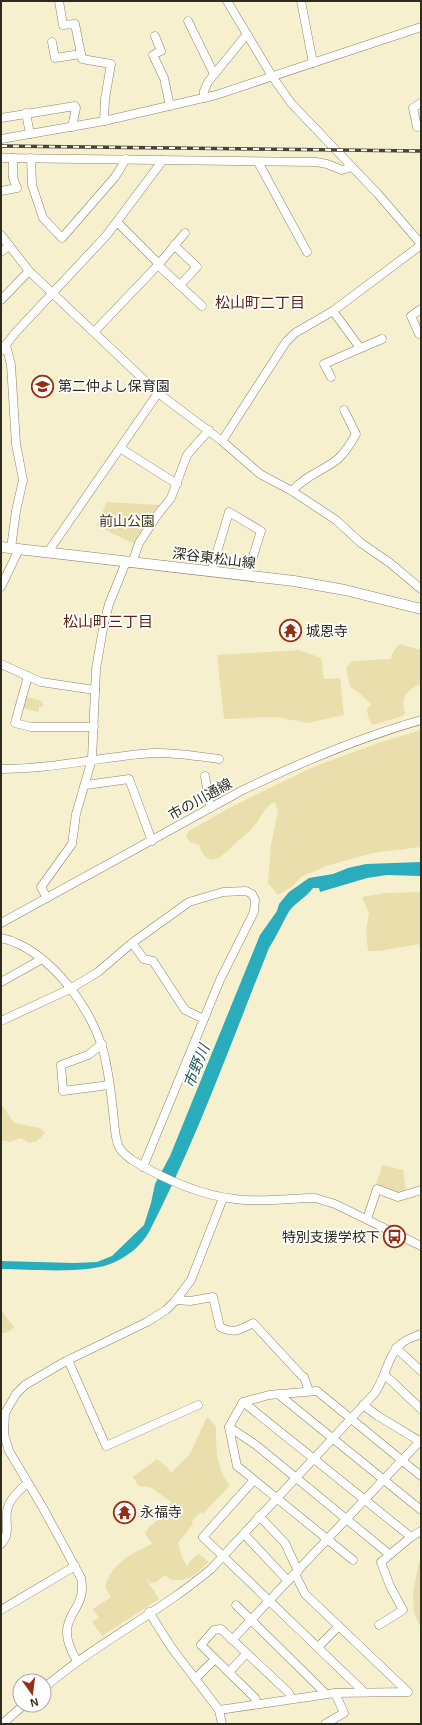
<svg xmlns="http://www.w3.org/2000/svg" width="422" height="1725" font-family="Arial,'Noto Sans JP',sans-serif">
  <style>
    .green { fill: #e9deac }
    .water { fill: #29acbc }
    .lines { fill: none; stroke-linecap: round; stroke-linejoin: round }
    .minor-casing { stroke: #8a8466; stroke-width: 9 }
    .major-casing { stroke: #8a8466; stroke-width: 11 }
    .minor { stroke: #fff; stroke-width: 8 }
    .major { stroke: #fff; stroke-width: 10 }
    .rail-casing { stroke: #474335; stroke-width: 3.5 }
    .rail { stroke: #fff; stroke-width: 2; stroke-dasharray: 6; stroke-linecap: butt }
    .labels { text-anchor: middle; dominant-baseline: central; stroke-width: 3.5; stroke-linejoin: round; paint-order: stroke }
    .poi-label { font-size: 14px; fill: #2e2b1f; stroke: #fff; text-anchor: start }
    .park-label { font-size: 14px; fill: #433b16; stroke: #fff }
    .street-label { font-size: 14px; fill: #2e2b1f; stroke: #fff }
    .neighbourhood-label { font-size: 15px; fill: #601e0d; stroke: #fff }
    .water-label { font-size: 15px; font-style: italic; fill: #285c62; stroke: #fff }
  </style>
  <rect width="100%" height="100%" fill="#f7f0cf"/>
  <g class="green">
    <polygon points="107,502 160,505 133,543 97,526"/>
    <path d="M399,644l22,6v30l-2,5c-13,5 -18,13 -14,28l-2,3 -31,9 -4,-8 -1,-8 4,-5 -14,-13 -7,-4 -4,-20 7,-6 38,-2 2,-7z"/>
    <polygon points="299,650 321,658 324,679 340,678 344,715 307,723 277,717 224,719 217,655"/>
    <polygon points="24,696 42,701 43,707 39,707 39,712 22,708"/>
    <path d="M421,730v117l-48,6 -47,13 -25,11 -8,9 -15,9 -10,-12 3,-38 7,-34 -3,-9c-11,5 -13,14 -20,23 -5,7 -14,13 -20,19 -14,13 -27,27 -36,1l-9,-3 -4,-6 3,-5 40,-23 84,-41 65,-24z"/>
    <polygon points="421,892 421,953 419,944 380,951 368,951 366,933 369,913 362,897 384,893"/>
    <polygon points="1,1104 14,1123 40,1128 45,1133 37,1141 29,1143 21,1138 10,1142 1,1140"/>
    <polygon points="383,1165 403,1170 406,1191 400,1194 376,1184"/>
    <path d="M1,1310l13,17c-4,4 -7,6 -13,6z"/>
    <path d="M207,1417l9,9c0,21 0,43 14,59l-27,29 -2,-2 -9,9 1,3 -15,19 4,14 5,9 7,-9 5,-3 10,8c-15,13 -17,19 -38,18l-6,-5 -9,7 -6,1 -6,-7 15,23 -57,37 -10,-14 7,-4 -6,-9 18,-12 -6,-10c7,-24 25,-33 47,-43l-7,-11 4,-6 14,-11 -1,-4 9,-10 -21,-15 -11,-1 -6,-9 24,-18 11,9 3,5 19,-19z"/>
    <polygon points="419,1561 421,1561 421,1628 414,1613 413,1593"/>
  </g>
  <path class="water" d="M421,862v14l-34,-1 -20,3 -47,14 -1,-4h-6c-7,10 -21,16 -26,27 -6,11 -11,22 -18,33 -38,95 -73,193 -120,284 -7,13 -21,24 -34,30 -26,13 -84,7 -114,7v-8l73,2 23,-1 15,-6 32,-31 7,-22 4,-19 15,-28 90,-221 17,-24 2,-7 10,-12 20,-14 24,-4 15,-6 18,-4z"/>
  <g class="lines">
    <defs>
      <g id="minor">
        <polyline points="59,1 63,25 75,24 82,59 111,64 105,99 104,121"/>
        <polyline points="227,1 272,76 291,103 378,194 421,244"/>
        <polyline points="301,1 313,63"/>
        <polyline points="188,21 214,74"/>
        <polyline points="155,36 161,51 153,55 164,78 170,106"/>
        <polyline points="52,42 55,58 81,54"/>
        <polyline points="204,98 204,91 208,82 247,34"/>
        <polyline points="421,103 413,108 417,127 421,126"/>
        <polyline points="26,113 30,134"/>
        <polyline points="1,118 75,106 76,108 72,127"/>
        <polyline points="1,139 104,121 216,95 421,27"/>
        <polyline points="1,158 316,162 327,164 342,170 352,167"/>
        <polyline points="31,158 32,185 43,218 62,238 115,177 126,159"/>
        <polyline points="258,162 307,252"/>
        <polyline points="1,191 17,188 13,178 13,158"/>
        <polyline points="117,222 159,264"/>
        <polyline points="1,235 29,271 158,393 222,441 260,474 292,491 336,520 361,543 390,563 421,589"/>
        <polyline points="174,245 197,267 180,285"/>
        <polyline points="1,252 9,246"/>
        <polyline points="158,265 202,306"/>
        <polyline points="1,300 29,271"/>
        <polyline points="421,309 411,316 419,334 421,333"/>
        <polyline points="333,311 360,348"/>
        <polyline points="94,332 159,264 185,233"/>
        <polyline points="6,345 11,365 16,444 23,480 16,511 11,548"/>
        <polyline points="1,351 16,332 106,236 163,160"/>
        <polyline points="331,377 324,364 382,339"/>
        <polyline points="222,441 286,342 295,333 333,311 421,245"/>
        <polyline points="120,448 177,484"/>
        <path d="M292,491c15,-17 32,-20 47,-33 7,-7 12,-15 17,-24l-12,-24"/>
        <polyline points="48,552 158,393"/>
        <polyline points="132,563 139,543 158,514 171,498 187,455 209,430"/>
        <polyline points="211,572 229,512 261,531 247,576"/>
        <polyline points="1,587 19,549"/>
        <polyline points="1,664 41,682 95,690"/>
        <polyline points="28,676 15,723 31,727 94,727"/>
        <path d="M1,769c51,0 100,-12 151,-16 22,-1 45,3 67,6"/>
        <polyline points="205,776 210,808"/>
        <polyline points="86,785 129,779 152,841"/>
        <polyline points="47,898 41,887 72,844 76,814 92,759 96,669 104,623 109,604 126,562"/>
        <path d="M1,923l240,-132c58,-28 117,-53 180,-71"/>
        <path d="M1,938c49,10 97,77 105,125 4,19 6,38 8,57 1,9 1,19 5,27 3,6 8,9 13,13 30,18 68,35 103,39 26,4 54,-1 80,-1l20,6 86,42"/>
        <polyline points="132,943 144,959 153,961 185,1010 204,1019"/>
        <polyline points="1,982 42,959"/>
        <polyline points="1,1021 70,989 98,972 132,943 189,902 223,892 246,891 252,894 255,900 254,912 220,980 143,1167"/>
        <polyline points="102,1044 88,1055 61,1065 63,1091 109,1085"/>
        <polyline points="367,1219 377,1189 398,1197 421,1190"/>
        <path d="M176,1300l14,1 23,-4 7,30c14,7 20,3 33,-4l49,53 2,1 5,14"/>
        <polyline points="396,1348 421,1371"/>
        <polyline points="68,1360 106,1446 198,1405"/>
        <polyline points="385,1375 421,1409"/>
        <polyline points="278,1394 421,1510"/>
        <polyline points="243,1402 411,1537 421,1531"/>
        <polyline points="363,1405 378,1416 421,1442"/>
        <polyline points="229,1427 256,1445 389,1554"/>
        <polyline points="254,1480 203,1537 364,1692"/>
        <polyline points="259,1516 285,1543 298,1571"/>
        <polyline points="244,1534 288,1581"/>
        <path d="M1,1544c10,-10 4,-21 6,-33 2,-12 12,-21 21,-28"/>
        <polyline points="353,1560 237,1466 229,1427 243,1402 269,1395 317,1391 421,1476"/>
        <polyline points="236,1605 326,1694"/>
        <polyline points="1,1610 75,1566"/>
        <polyline points="149,1612 171,1647 219,1710 335,1693 408,1692 305,1594 295,1574"/>
        <polyline points="379,1625 403,1610 390,1586 381,1562 411,1537"/>
        <polyline points="232,1640 421,1440"/>
        <polyline points="318,1647 339,1626"/>
        <path d="M77,1661c-28,-47 12,-46 4,-83l-38,-70 -34,-57 -5,-17 1,-21 11,-19 9,-9 41,-24 81,-39 19,-12 10,-10 15,-20 32,-82"/>
        <polyline points="229,1672 246,1654"/>
        <polyline points="196,1678 215,1659"/>
        <path d="M44,1688c52,-45 115,-75 167,-119l163,-175c11,-14 14,-40 27,-50 5,-5 13,-7 20,-10"/>
        <polyline points="257,1703 255,1698 201,1645 214,1630 221,1629 289,1693 291,1698"/>
        <polyline points="219,1710 222,1724"/>
        <polyline points="2,1724 24,1705"/>
        <polyline points="325,1724 344,1713 335,1693"/>
      </g>
      <polyline id="major" points="1,547 294,581 345,590 421,609"/>
    </defs>
    <use href="#minor" class="minor-casing"/>
    <use href="#major" class="major-casing"/>
    <use href="#minor" class="minor"/>
    <use href="#major" class="major"/>
    <defs>
      <polyline id="rail" points="1,146 421,151"/>
    </defs>
    <use href="#rail" class="rail-casing"/>
    <use href="#rail" class="rail"/>
  </g>
  <defs>
    <symbol id="school-ring" viewBox="-11 -11 22 22"><circle r="9.5" fill="#fff" stroke="#962e12" stroke-width="1.5"/><path d="M0-5L7-2L0 1L-7-2ZM-4 1L0 2.5L4 1V4Q0 6-4 4Z" fill="#962e12"/></symbol>
    <symbol id="temple-ring" viewBox="-11 -11 22 22"><circle r="9.5" fill="#fff" stroke="#962e12" stroke-width="1.5"/><path d="M0-6L5-2H3V0L6.5 2.5H4V6H1.5V3h-3V6H-4V2.5H-6.5L-3 0V-2H-5Z" fill="#962e12"/></symbol>
    <symbol id="bus-ring" viewBox="-11 -11 22 22"><circle r="9.5" fill="#fff" stroke="#962e12" stroke-width="1.5"/><path d="M-5-6H5V4H4V6H2V4H-2V6H-4V4H-5ZM-3.5-4V0h7V-4ZM-3.5 1.2v1.5H-2V1.2ZM2 1.2v1.5H3.5V1.2Z" fill="#962e12"/></symbol>
  </defs>
  <g fill-rule="evenodd">
    <use href="#school-ring" x="30" y="374" width="25" height="25"/>
    <use href="#temple-ring" x="278" y="618" width="25" height="25"/>
    <use href="#bus-ring" x="382" y="1224" width="25" height="25"/>
    <use href="#temple-ring" x="112" y="1500" width="25" height="25"/>
  </g>
  <g class="labels">
    <g class="poi-label">
      <text x="58" y="386">第二仲よし保育園</text>
      <text x="306" y="631">城恩寺</text>
      <text x="380" y="1237" text-anchor="end">特別支援学校下</text>
      <text x="140" y="1512">永福寺</text>
    </g>
    <g class="park-label">
      <text x="127" y="521">前山公園</text>
    </g>
    <g class="street-label">
      <text transform="translate(214 558) rotate(7)">深谷東松山線</text>
      <text transform="translate(200 799) rotate(-29)">市の川通線</text>
    </g>
    <g class="neighbourhood-label">
      <text x="260" y="302">松山町二丁目</text>
      <text x="108" y="621">松山町三丁目</text>
    </g>
    <g class="water-label">
      <text transform="translate(196 1066) rotate(-68)">市野川</text>
    </g>
  </g>
  <rect width="422" height="1725" fill="none" stroke="#2e2b1f" stroke-width="4"/>
  <g transform="translate(32 1693) rotate(166)"><circle r="19" fill="#ffffff" stroke="#abaaa5"/>
  <path d="M0-3L7 15L0 10L-7 15Z" fill="#962e12"/>
  <text y="-6" font-size="11" font-weight="bold" text-anchor="middle" fill="#2e2b1f">N</text>
  </g>
</svg>
